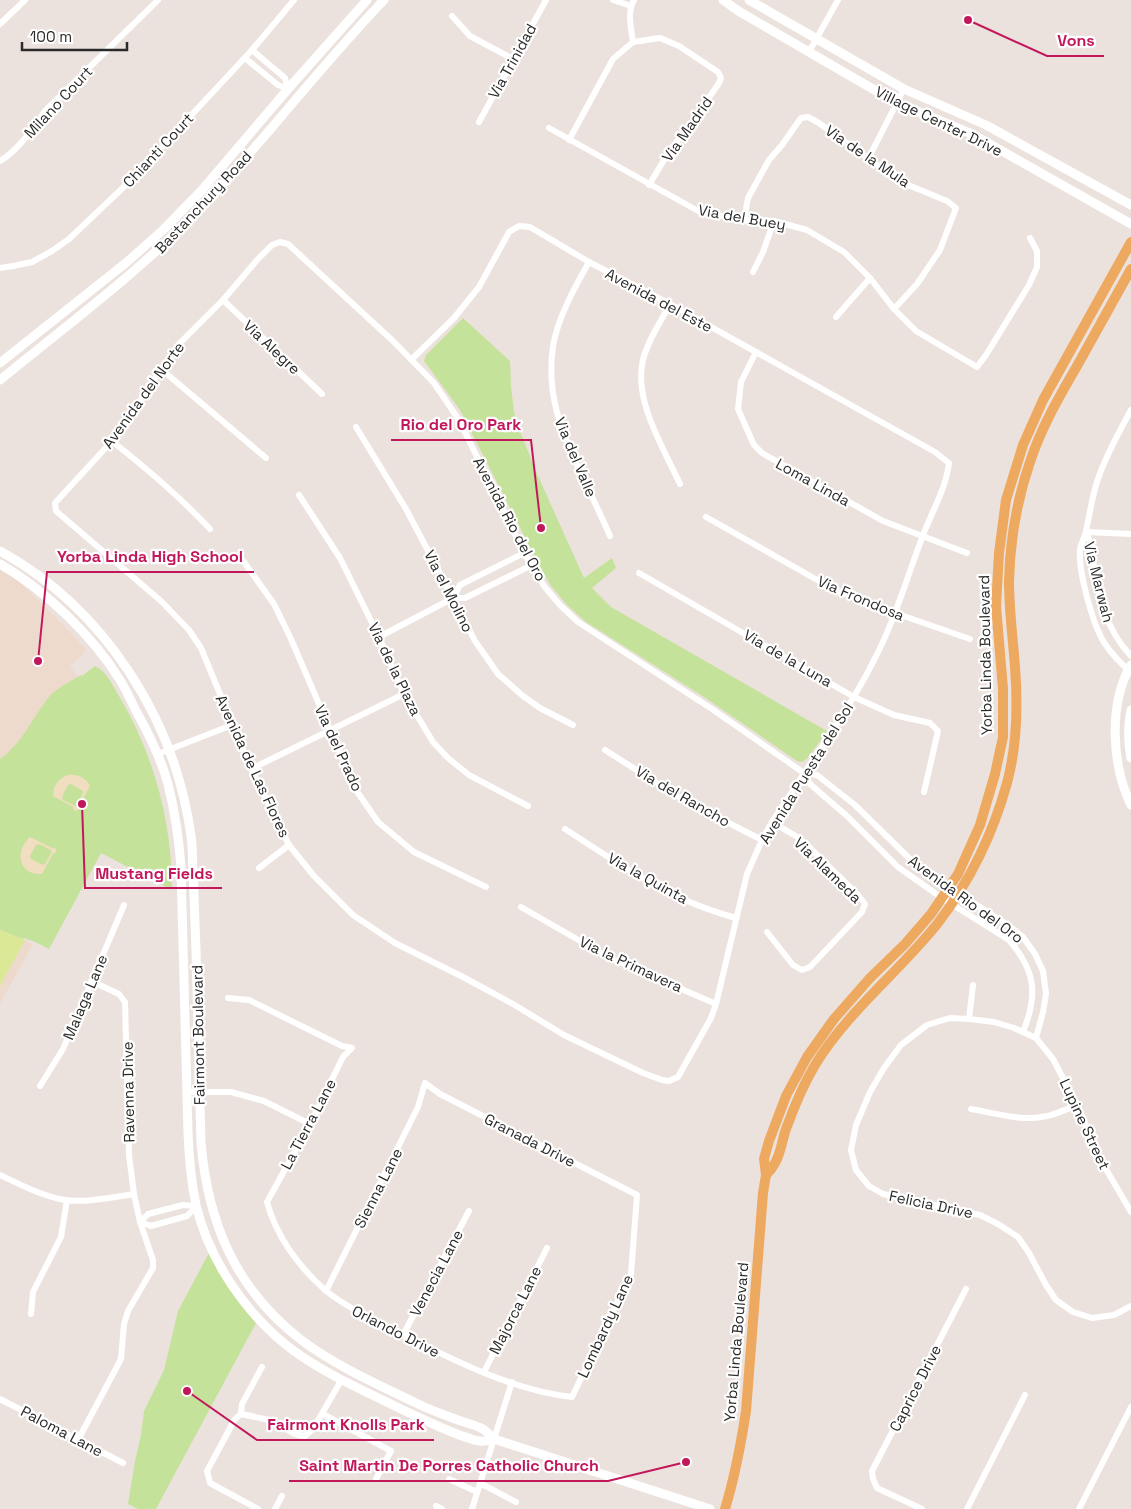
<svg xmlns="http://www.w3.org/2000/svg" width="1131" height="1509" font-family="'Space Grotesk',sans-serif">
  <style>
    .education { fill: #eddacd }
    .green { fill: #c5e29a }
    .sand { fill: #f1ddc0; fill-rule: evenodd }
    .pitch { fill: #dbe996 }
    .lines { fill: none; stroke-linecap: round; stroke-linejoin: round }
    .street { stroke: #fff; stroke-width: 6 }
    .secondary { stroke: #fff; stroke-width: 9 }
    .primary { stroke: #eea960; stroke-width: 10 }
    .labels { text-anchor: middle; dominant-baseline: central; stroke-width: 4.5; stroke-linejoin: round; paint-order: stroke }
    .street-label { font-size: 15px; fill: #2a2a2a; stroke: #fff }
    .leader { fill: none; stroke: #c2185b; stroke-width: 2 }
    .callout-dot { fill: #c2185b; stroke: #fff; stroke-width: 2 }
    .callout-label { font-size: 16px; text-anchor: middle; font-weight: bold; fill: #c2185b; stroke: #fff; stroke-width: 4.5; stroke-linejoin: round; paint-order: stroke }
  </style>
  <rect width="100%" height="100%" fill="#ece2dd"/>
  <g class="education">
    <polygon points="0,570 18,580 70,632 84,647 85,651 83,655 70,666 78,677 68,682 47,700 27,732 12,749 0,759"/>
    <polygon points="0,930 10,933 33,944 0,1004"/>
  </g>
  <g class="green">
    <polygon points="463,318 510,361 511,386 514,412 521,434 538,476 584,578 612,558 616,568 592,588 611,607 827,731 808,758 802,762 797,761 704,697 586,622 567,605 551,586 538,563 460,410 424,361 426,355"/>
    <path d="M95,666c11,4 18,20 24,30 35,59 53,125 53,194l-71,-37 -52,96 -16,-8 -4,-1 -5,-2 -1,1 -23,-9v-171c22,-16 30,-37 46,-58 9,-13 22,-18 35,-26l1,1z"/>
    <polygon points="209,1253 228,1287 256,1323 156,1509 138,1509 128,1504 135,1461 141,1435 144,1411 164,1370 178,1311"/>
  </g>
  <g class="sand">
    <path d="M68,775c10,-1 17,2 22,11l-11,20v3l-3,2 -2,-1 -1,-3 -20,-11c0,-11 5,-17 15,-21zM71,784l12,7v2l-6,12 -2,1 -12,-6 -1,-3 6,-12z"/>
    <path d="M30,837l22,11h2l2,1v3l-3,2 -11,20c-23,2 -28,-23 -12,-37zM39,844l12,6 1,2 -7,12 -2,1 -12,-6 -1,-3 6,-11z"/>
  </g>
  <polygon class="pitch" points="0,930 25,940 0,986"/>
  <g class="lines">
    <g class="street">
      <polyline points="613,0 631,6"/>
      <polyline points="452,16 470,36 513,59"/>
      <polyline points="0,24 25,0"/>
      <polyline points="633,42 660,38 679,46 718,72 721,78 719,83 693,121 670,150 649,185"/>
      <path d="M633,42c-2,-14 -6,-30 1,-42"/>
      <polyline points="252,50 285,78 288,89"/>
      <polyline points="809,52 838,0"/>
      <polyline points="245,58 278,85 288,89"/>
      <polyline points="479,122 546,0"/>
      <polyline points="549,128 700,212 744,220 774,221 807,230 844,252 870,278 894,309 916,331 977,367 986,355 1029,285 1037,267 1037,251 1030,238"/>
      <polyline points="569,140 613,59 633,42"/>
      <polyline points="868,159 904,89"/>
      <path d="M0,161c17,-10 34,-33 45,-50l113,-111"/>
      <polyline points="744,220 748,198 769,160 782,145 801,118 808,117 819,123 901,182 947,201 956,208 940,250 917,284 894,309"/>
      <path d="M589,262c-14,25 -31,55 -36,84 -7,49 8,84 28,128 10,21 20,41 29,62"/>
      <polyline points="0,268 13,266 32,262 52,251 69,239 130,181 252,50 294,0"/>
      <polyline points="753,272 763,252 774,221"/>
      <polyline points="223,300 322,394"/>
      <path d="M670,304c-10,19 -22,36 -27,56 -10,40 21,89 37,124"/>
      <polyline points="836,317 870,278"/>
      <polyline points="756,352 741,382 738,409 754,445 762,453 883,521 967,553"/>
      <path d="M412,359l42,-41 25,-31 30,-55 10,-6 11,1 59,35 81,42 265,148 14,11c-3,26 -18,50 -27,75 -16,42 -28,85 -49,124 -18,36 -40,68 -62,101l-39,59 -10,18 -15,34 -31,130 -5,14 -33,59 -9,4 -7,-1 -19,-7 -79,-38 -51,-31 -50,-27 -68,-34 -42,-28 -39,-39 -25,-31 -38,-76 -50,-121 -12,-18 -28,-29 -105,-90 -1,-8 57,-62 67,-97 44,-44 35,-41 14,-14 8,-3 8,2 13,12 92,85 41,42 25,37 65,133 20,33 16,19 18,17 134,87 92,64 6,11 37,32 51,51 44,31 67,42c27,31 29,55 14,92"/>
      <polyline points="161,369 266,458"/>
      <path d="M1131,410c-12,22 -25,45 -33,69 -6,17 -8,34 -12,52 -1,6 -5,12 -6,18 -2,22 13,77 25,95 7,10 16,20 26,28"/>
      <polyline points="356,427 406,509 453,598 475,641 498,674 523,696 540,708 573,725"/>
      <path d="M112,441c36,29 66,54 98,88"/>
      <polyline points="299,495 340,558 379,637 404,694 433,742 448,758 469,775 528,806"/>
      <polyline points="706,517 835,590 895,613 970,639"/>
      <path d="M1086,532c2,6 6,12 7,18 0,5 0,11 1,16 5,33 13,65 37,90"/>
      <polyline points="1086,532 1131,534"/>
      <polyline points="244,562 274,604 291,639 356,790 378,822 414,852 486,887"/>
      <polyline points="639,573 854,697 894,715 930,723 938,731 924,792"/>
      <polyline points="453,598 460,585 524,553"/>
      <polyline points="379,637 453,598 465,598 532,565"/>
      <polyline points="605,750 682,799 762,840"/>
      <polyline points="158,754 232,725"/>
      <polyline points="251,769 404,694"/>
      <polyline points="804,773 817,775 855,805 919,868 1008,925 1023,937 1035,954 1043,971 1046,994 1043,1012 1036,1038"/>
      <path d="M565,829c39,25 78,52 120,71 16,7 33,13 51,18"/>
      <polyline points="259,868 289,845"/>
      <polyline points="521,907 608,957 716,1004"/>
      <polyline points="767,932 793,965 802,970 810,967 862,912 865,904 858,895 810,848 799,838 772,822"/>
      <path d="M228,998l21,2 93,46 10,2 -9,9 -33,67 -43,78c9,34 32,65 58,88 22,18 48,29 72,42 54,27 114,58 175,65l59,-123 6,-79 -197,-101 -15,-11 -7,24 -92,184"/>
      <polyline points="969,1019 973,985"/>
      <polyline points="40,1086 63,1049 124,905"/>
      <polyline points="188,1092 231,1092 264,1101 310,1124"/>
      <path d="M971,1109c24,4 51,13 76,7 10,-2 20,-7 30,-11"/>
      <path d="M0,1175c21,10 42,21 65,25 20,3 49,-3 69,-6"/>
      <polyline points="1131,1212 1103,1164 1077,1105 1053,1059 1036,1038 1014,1028 994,1022 969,1019 950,1018 927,1025 901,1045 884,1068 870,1092 856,1125 851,1150 856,1170 869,1186 883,1194 980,1215 998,1224 1018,1237 1029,1253 1046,1285 1056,1300 1073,1312 1092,1318 1114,1315 1131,1306"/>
      <polyline points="140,1222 151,1226 187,1216 197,1206"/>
      <polyline points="140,1222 148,1214 183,1205 197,1206"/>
      <polyline points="31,1314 33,1292 61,1237 67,1200"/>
      <polyline points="403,1335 469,1211"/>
      <polyline points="484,1372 547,1248"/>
      <polyline points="0,1399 123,1463"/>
      <path d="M241,1414c10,2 19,4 28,6 13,3 22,16 36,16l8,-7 29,-50"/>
      <polyline points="323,1414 391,1451 376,1479"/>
      <polyline points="78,1440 121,1359 124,1324 128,1311 153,1268 153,1260 140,1222 134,1194 129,1155 125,1002 119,994 91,981"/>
      <polyline points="449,1479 477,1492"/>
      <polyline points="480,1483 516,1502"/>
      <polyline points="436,1506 442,1509"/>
      <polyline points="258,1509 210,1483 207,1471 235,1419 241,1414 242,1404 262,1367"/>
      <polyline points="275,1509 282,1496"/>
      <polyline points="472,1509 512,1382"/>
      <polyline points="922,1509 877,1488 873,1479 872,1471 966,1289"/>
      <polyline points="967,1509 1025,1395"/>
      <polyline points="1079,1509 1131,1407"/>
    </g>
    <g class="secondary">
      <polyline points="723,0 740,12 897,103 972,134 1131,224"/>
      <polyline points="749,0 904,89 986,125 1131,205"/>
      <polyline points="0,363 127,262 163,230 202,190 288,89 367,0"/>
      <path d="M0,380c66,-54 136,-106 196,-167 26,-26 49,-55 73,-82 37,-44 75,-89 115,-131"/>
      <path d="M0,551c104,57 175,168 191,285 2,12 1,23 2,34 1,27 2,53 3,80 2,64 3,129 5,193 7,80 34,145 99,196 32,25 79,46 116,64 14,7 28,12 42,17 8,3 18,5 25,9 4,3 8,7 11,10l216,70"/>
      <path d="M0,564c45,26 93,72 120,116 6,10 11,20 16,31 13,23 25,47 32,73 7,28 11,55 13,83l7,266c1,25 3,48 8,72 13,55 50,109 94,143 33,25 73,42 109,60 21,10 41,20 63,28 5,1 12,5 18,5 4,1 10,-1 14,-2"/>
      <path d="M1131,665c-23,39 -19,101 0,140"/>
      <path d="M1131,710c-3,15 -3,33 0,48"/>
    </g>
    <g class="primary">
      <path d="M766,1175c3,-3 7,-8 9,-12 6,-10 7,-23 11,-34 8,-22 17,-44 29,-64 33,-54 84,-93 123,-142 32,-42 55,-89 69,-140 10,-37 11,-78 8,-116 -2,-28 -6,-57 -6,-86 1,-40 8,-81 21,-119 11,-34 29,-65 47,-96 18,-32 36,-65 54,-97"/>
      <path d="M725,1509c10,-33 16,-65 21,-98l17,-218 3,-18 -2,-16 5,-18 17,-45 21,-39 27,-38 36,-41 35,-34 26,-30 27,-40 22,-49 15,-51 8,-37v-48l-7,-83 3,-53 7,-53 17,-55 20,-45 88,-158"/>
    </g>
  </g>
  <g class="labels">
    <g class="street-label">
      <text transform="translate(512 61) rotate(-61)">Via Trinidad</text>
      <text transform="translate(58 102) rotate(-47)">Milano Court</text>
      <text transform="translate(939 121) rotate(26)">Village Center Drive</text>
      <text transform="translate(687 129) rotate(-55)">Via Madrid</text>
      <text transform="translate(158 150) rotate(-47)">Chianti Court</text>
      <text transform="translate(868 156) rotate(34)">Via de la Mula</text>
      <text transform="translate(203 202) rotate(-47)">Bastanchury Road</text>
      <text transform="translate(742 217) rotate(10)">Via del Buey</text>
      <text transform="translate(659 300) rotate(28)">Avenida del Este</text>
      <text transform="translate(272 347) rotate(43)">Via Alegre</text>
      <text transform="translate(143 395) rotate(-54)">Avenida del Norte</text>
      <text transform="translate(576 457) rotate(67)">Via del Valle</text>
      <text transform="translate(813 482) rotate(29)">Loma Linda</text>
      <text transform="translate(510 519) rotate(62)">Avenida Rio del Oro</text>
      <text transform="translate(1099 582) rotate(76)">Via Marwah</text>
      <text transform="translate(449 591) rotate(63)">Via el Molino</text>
      <text transform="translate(861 598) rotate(23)">Via Frondosa</text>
      <text transform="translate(985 655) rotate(-91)">Yorba Linda Boulevard</text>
      <text transform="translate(788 658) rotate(30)">Via de la Luna</text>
      <text transform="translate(395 669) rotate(64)">Via de la Plaza</text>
      <text transform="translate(339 748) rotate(65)">Via del Prado</text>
      <text transform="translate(253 766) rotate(65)">Avenida de Las Flores</text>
      <text transform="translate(806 773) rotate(-58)">Avenida Puesta del Sol</text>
      <text transform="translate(683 796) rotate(30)">Via del Rancho</text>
      <text transform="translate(828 870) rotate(44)">Via Alameda</text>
      <text transform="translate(648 878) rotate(29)">Via la Quinta</text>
      <text transform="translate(966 899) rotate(36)">Avenida Rio del Oro</text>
      <text transform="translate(631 964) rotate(25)">Via la Primavera</text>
      <text transform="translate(85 997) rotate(-67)">Malaga Lane</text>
      <text transform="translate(198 1035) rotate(-91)">Fairmont Boulevard</text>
      <text transform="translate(128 1092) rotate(-91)">Ravenna Drive</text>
      <text transform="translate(308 1124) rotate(-62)">La Tierra Lane</text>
      <text transform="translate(1085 1124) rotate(65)">Lupine Street</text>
      <text transform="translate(530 1140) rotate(27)">Granada Drive</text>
      <text transform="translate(378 1188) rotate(-63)">Sienna Lane</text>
      <text transform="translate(931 1204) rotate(12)">Felicia Drive</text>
      <text transform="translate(436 1273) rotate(-62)">Venecia Lane</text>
      <text transform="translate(515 1310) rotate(-63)">Majorca Lane</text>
      <text transform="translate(605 1326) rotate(-65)">Lombardy Lane</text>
      <text transform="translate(396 1331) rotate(27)">Orlando Drive</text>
      <text transform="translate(736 1342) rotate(-85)">Yorba Linda Boulevard</text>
      <text transform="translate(915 1388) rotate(-63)">Caprice Drive</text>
      <text transform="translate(62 1431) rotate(28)">Paloma Lane</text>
    </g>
  </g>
  <path class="leader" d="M968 20L1047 56H1104M541 528L531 440H391M38 661L47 572H254M82 804L85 888H222M187 1391L257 1440H434M686 1462L608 1481H289"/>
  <g class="callout-dot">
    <circle cx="968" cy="20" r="5"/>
    <circle cx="541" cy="528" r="5"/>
    <circle cx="38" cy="661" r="5"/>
    <circle cx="82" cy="804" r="5"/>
    <circle cx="187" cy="1391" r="5"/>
    <circle cx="686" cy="1462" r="5"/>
  </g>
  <g class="callout-label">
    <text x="1076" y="46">Vons</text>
    <text x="461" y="430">Rio del Oro Park</text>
    <text x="150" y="562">Yorba Linda High School</text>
    <text x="154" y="879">Mustang Fields</text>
    <text x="346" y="1430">Fairmont Knolls Park</text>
    <text x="449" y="1471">Saint Martin De Porres Catholic Church</text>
  </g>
  <path d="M22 42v8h105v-8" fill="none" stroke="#2a2a2a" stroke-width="2.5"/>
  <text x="30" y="42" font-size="15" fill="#2a2a2a" stroke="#ffffff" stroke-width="4" paint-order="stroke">100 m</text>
</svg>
